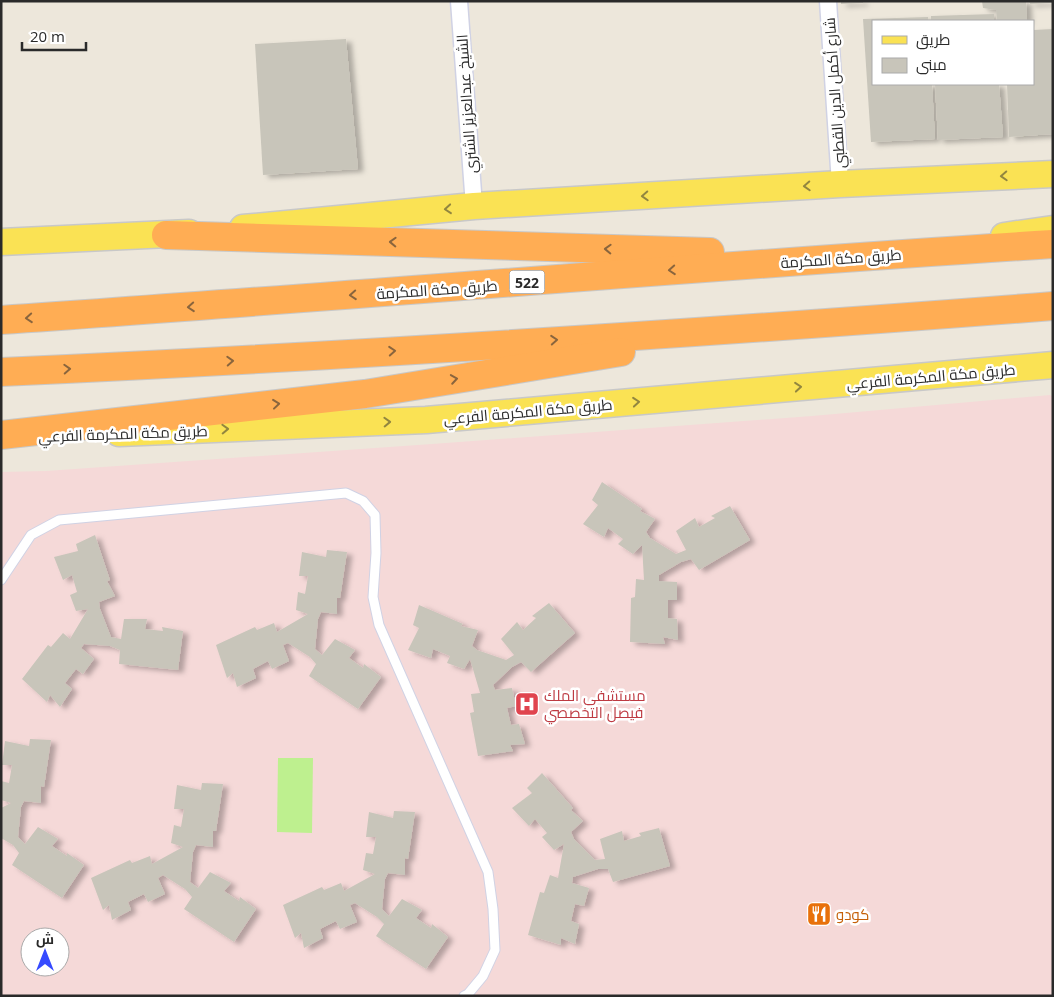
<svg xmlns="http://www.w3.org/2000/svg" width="1054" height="997" font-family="'Open Sans',Cairo,sans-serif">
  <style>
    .medical { fill: #f5d9d8; fill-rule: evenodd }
    .pitch { fill: #bef08f }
    .building { fill: #c8c5ba; filter: url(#shadow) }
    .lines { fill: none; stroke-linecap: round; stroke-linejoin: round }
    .service-casing { stroke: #d0d2e4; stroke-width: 11 }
    .minor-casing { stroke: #d0d2e4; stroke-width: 19 }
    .primary-casing { stroke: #c8c8c8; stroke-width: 29 }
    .motorway-casing { stroke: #c8c8c8; stroke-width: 30 }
    .service { stroke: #fff; stroke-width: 9 }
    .minor { stroke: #fff; stroke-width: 16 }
    .primary { stroke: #fae254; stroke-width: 26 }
    .motorway { stroke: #ffad54; stroke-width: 28 }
    .oneway { stroke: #92863f }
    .oneway2 { stroke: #8a653d }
    .labels { text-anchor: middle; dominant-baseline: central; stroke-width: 5; stroke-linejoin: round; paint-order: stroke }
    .shield { fill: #fff; stroke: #6a6a6a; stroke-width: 1 }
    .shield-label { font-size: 14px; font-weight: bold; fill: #2a2a2a }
    .street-label { font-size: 15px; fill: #2a2a2a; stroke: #fff }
    .health-label { font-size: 15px; fill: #be3a42; stroke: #fff; text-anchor: start }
    .food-label { font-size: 15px; fill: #c56008; stroke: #fff; text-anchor: start }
  </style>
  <defs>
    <filter id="shadow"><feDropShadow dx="5.5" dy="3" stdDeviation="2.5" flood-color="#0004"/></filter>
  </defs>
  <rect width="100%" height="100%" fill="#ede7db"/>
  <path class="medical" d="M1050,395l3,2v599h-1052v-524l45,-1 386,-27 380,-28zM30,937h30v30h-30z"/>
  <polygon class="pitch" points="278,758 313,758 312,833 277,832"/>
  <g class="building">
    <polygon points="841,1 863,1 863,3 841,4"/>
    <polygon points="982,1 1026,1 1027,21 997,21 996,10 983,8"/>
    <polygon points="1029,1 1053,1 1053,3 1030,4"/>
    <polygon points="994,14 994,21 931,21 931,16"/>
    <polygon points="928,17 928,21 873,21 873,84 932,84 935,139 871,142 863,19"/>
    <polygon points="1053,29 1053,134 1009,137 1007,84 1033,84 1033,30"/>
    <polygon points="346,39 358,169 263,175 255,44"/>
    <polygon points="935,84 999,84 1003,137 938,140"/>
    <polygon points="602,482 642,509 640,511 655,519 646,532 650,538 676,554 686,550 676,531 695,518 699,527 715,518 711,516 730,506 750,540 699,570 691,559 681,562 659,575 659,581 677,582 677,600 668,600 668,618 677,619 678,640 663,637 665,644 630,642 631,598 635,597 636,579 644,580 642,545 633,554 618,544 623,539 608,528 604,537 583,524 598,505 592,500"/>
    <polygon points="95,535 110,580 107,581 115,596 99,602 100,609 111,637 121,639 124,619 147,619 145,629 163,631 162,627 183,631 178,670 119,664 120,650 110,646 84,644 81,648 94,659 83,674 76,669 65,683 72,689 60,707 50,695 47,702 22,679 48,645 51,647 63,633 70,639 88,609 76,611 70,595 77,592 72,575 63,580 54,557 78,551 76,544"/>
    <polygon points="327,550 347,552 340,598 337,598 337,614 321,612 318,619 315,649 322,655 335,639 355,650 349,658 363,668 364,664 381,677 358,709 309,676 316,664 310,657 288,643 283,645 289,661 272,669 268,661 253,669 256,678 237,687 233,673 227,678 216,645 255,627 257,630 274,623 277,632 308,614 296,610 298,592 305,594 308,576 299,576 302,552 326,557"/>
    <polygon points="549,603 575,633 531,672 521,662 512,667 493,685 495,690 512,688 516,706 507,708 511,725 519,724 525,744 510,745 513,751 478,756 470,713 474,712 471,694 480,693 470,659 464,669 447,663 450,656 433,649 431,658 408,650 419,628 413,625 419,605 463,624 461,626 478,630 472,646 477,650 506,660 514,655 501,639 517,622 523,630 536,618 532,616"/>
    <polygon points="30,739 51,740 44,787 41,786 41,803 24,801 21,807 18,837 25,844 38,827 58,839 52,846 67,856 67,853 84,865 62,898 12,865 19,853 13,845 1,838 1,808 11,803 1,800 1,781 9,783 12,765 2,765 5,741 29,746"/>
    <polygon points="542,773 573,808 571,810 583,821 571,832 574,839 595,860 605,859 600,839 622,831 624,841 641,836 639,833 659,828 670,866 613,882 608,869 598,869 573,877 572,883 589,888 584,906 575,904 571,921 579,924 575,944 561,938 561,945 528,935 540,892 544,893 550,875 558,878 564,844 554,850 542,837 547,833 535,819 529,826 512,808 532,793 527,788"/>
    <polygon points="202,783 223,784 216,831 213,831 213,847 196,845 193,852 190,882 198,888 210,872 231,883 224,891 239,901 240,897 256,909 234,942 184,909 192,897 185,889 163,875 158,878 165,894 148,902 144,894 128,902 131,910 112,920 109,905 103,910 91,878 130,860 132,863 150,856 152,864 183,847 171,843 174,825 181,827 184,809 174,809 177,785 201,790"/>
    <polygon points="394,811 415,812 408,859 405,858 405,875 388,873 385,879 382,909 389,916 402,899 422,910 416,918 431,928 432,924 448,937 426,969 376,936 384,924 377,917 355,903 350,905 357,922 340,929 336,921 320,929 323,938 304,948 301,933 295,938 283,905 322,887 324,890 341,883 344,891 375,874 363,870 366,853 373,854 376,837 366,837 369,812 393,818"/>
  </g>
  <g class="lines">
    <defs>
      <polyline id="service" points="1,580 31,535 59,520 346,493 363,501 375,515 376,553 373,597 379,625 488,872 493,909 495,950 483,976 468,994 464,996"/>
      <g id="minor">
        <polyline points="459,1 474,206"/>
        <polyline points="828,1 840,184"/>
      </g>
      <g id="primary">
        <polyline points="243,228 474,206 840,184 1053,174"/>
        <polyline points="1004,236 1053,229"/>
        <polyline points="1,242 189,233"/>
        <polyline points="119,433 426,420 1053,365"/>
      </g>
      <g id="motorway">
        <polyline points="166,235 710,252"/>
        <path d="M1,320c351,-24 701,-54 1052,-76"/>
        <path d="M1,372c351,-16 702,-39 1052,-66"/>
        <polyline points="1,435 365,394 621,352"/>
      </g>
    </defs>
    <use href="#service" class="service-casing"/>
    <use href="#minor" class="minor-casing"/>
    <use href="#primary" class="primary-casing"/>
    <use href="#motorway" class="motorway-casing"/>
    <use href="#service" class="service"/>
    <use href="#minor" class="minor"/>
    <use href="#primary" class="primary"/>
    <use href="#motorway" class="motorway"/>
  </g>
  <defs><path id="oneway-chevron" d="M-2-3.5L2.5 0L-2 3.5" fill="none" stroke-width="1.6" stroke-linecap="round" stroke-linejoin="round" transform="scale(1.25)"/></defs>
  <g class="oneway">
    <use href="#oneway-chevron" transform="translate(1004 176) rotate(177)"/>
    <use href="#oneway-chevron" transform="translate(807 186) rotate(177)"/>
    <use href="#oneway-chevron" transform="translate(645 196) rotate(177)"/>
    <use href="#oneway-chevron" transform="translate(448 209) rotate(175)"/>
    <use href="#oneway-chevron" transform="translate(798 387) rotate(-5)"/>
    <use href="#oneway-chevron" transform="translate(636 402) rotate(-5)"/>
    <use href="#oneway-chevron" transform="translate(387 422) rotate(-2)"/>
    <use href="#oneway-chevron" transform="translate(225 429) rotate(-2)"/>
  </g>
  <g class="oneway2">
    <use href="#oneway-chevron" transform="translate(393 242) rotate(-178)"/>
    <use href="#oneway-chevron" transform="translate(608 249) rotate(-178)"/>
    <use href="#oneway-chevron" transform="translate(672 270) rotate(176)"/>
    <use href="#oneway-chevron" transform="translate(353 295) rotate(176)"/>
    <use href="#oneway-chevron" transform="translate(191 307) rotate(176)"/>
    <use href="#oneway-chevron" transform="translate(29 318) rotate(176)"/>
    <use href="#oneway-chevron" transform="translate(554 340) rotate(-4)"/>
    <use href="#oneway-chevron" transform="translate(392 351) rotate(-4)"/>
    <use href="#oneway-chevron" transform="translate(230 361) rotate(-3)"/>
    <use href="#oneway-chevron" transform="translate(67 369) rotate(-3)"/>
    <use href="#oneway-chevron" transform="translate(454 379) rotate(-9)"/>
    <use href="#oneway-chevron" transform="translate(276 404) rotate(-6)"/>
  </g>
  <defs>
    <symbol id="hospital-square" viewBox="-11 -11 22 22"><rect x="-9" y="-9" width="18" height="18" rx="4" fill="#e0444e" stroke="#fff"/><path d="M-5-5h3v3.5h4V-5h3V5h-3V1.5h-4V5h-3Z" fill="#fff"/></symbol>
    <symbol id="restaurant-square" viewBox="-11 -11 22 22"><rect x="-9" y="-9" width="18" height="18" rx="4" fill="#e8710a" stroke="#fff"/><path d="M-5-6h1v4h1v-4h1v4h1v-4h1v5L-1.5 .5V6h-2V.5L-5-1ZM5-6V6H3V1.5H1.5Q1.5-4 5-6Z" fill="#fff"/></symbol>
  </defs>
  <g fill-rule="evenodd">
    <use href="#hospital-square" x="513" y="690" width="28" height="28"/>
    <use href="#restaurant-square" x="805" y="900" width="28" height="28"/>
  </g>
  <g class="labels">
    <rect class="shield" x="509.5" y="270.5" width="35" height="23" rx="4"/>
    <g class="shield-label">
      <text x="527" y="282">522</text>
    </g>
    <g class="street-label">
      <text transform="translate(834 93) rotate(-94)">شارع أكمل الدين القطبي</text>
      <text transform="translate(466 104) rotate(-94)">الشيخ عبدالعزيز الشتري</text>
      <text transform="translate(841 258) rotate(-4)">طريق مكة المكرمة</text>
      <text transform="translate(437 289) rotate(-4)">طريق مكة المكرمة</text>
      <text transform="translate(931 376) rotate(-5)">طريق مكة المكرمة الفرعي</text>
      <text transform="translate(528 411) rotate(-5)">طريق مكة المكرمة الفرعي</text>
      <text transform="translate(123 433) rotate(-2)">طريق مكة المكرمة الفرعي</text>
    </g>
    <g class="health-label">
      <text x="544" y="695">مستشفى الملك<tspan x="544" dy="17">فيصل التخصصي</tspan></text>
    </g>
    <g class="food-label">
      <text x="836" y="914">كودو</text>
    </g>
  </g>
  <rect width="1054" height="997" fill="none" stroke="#2a2a2a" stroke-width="5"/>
  <rect x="872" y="20" width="162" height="65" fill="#ffffff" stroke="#aaaaaa"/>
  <rect x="882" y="36" width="25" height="8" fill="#fae254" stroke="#aaaaaa"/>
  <text x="916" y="45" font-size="15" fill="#2a2a2a">طريق</text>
  <rect x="882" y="58" width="25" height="15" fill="#c8c5ba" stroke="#aaaaaa"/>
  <text x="916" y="70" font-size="15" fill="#2a2a2a">مبنى</text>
  <g transform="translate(45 952)"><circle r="24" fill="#ffffff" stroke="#aaaaaa"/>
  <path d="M0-4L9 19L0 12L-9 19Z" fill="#364aff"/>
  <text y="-8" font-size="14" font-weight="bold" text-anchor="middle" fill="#2a2a2a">ش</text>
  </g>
  <path d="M22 42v8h64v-8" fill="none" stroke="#2a2a2a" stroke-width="2.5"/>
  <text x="30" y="42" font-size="15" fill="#2a2a2a" stroke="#ffffff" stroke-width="4" paint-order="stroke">20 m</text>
</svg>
